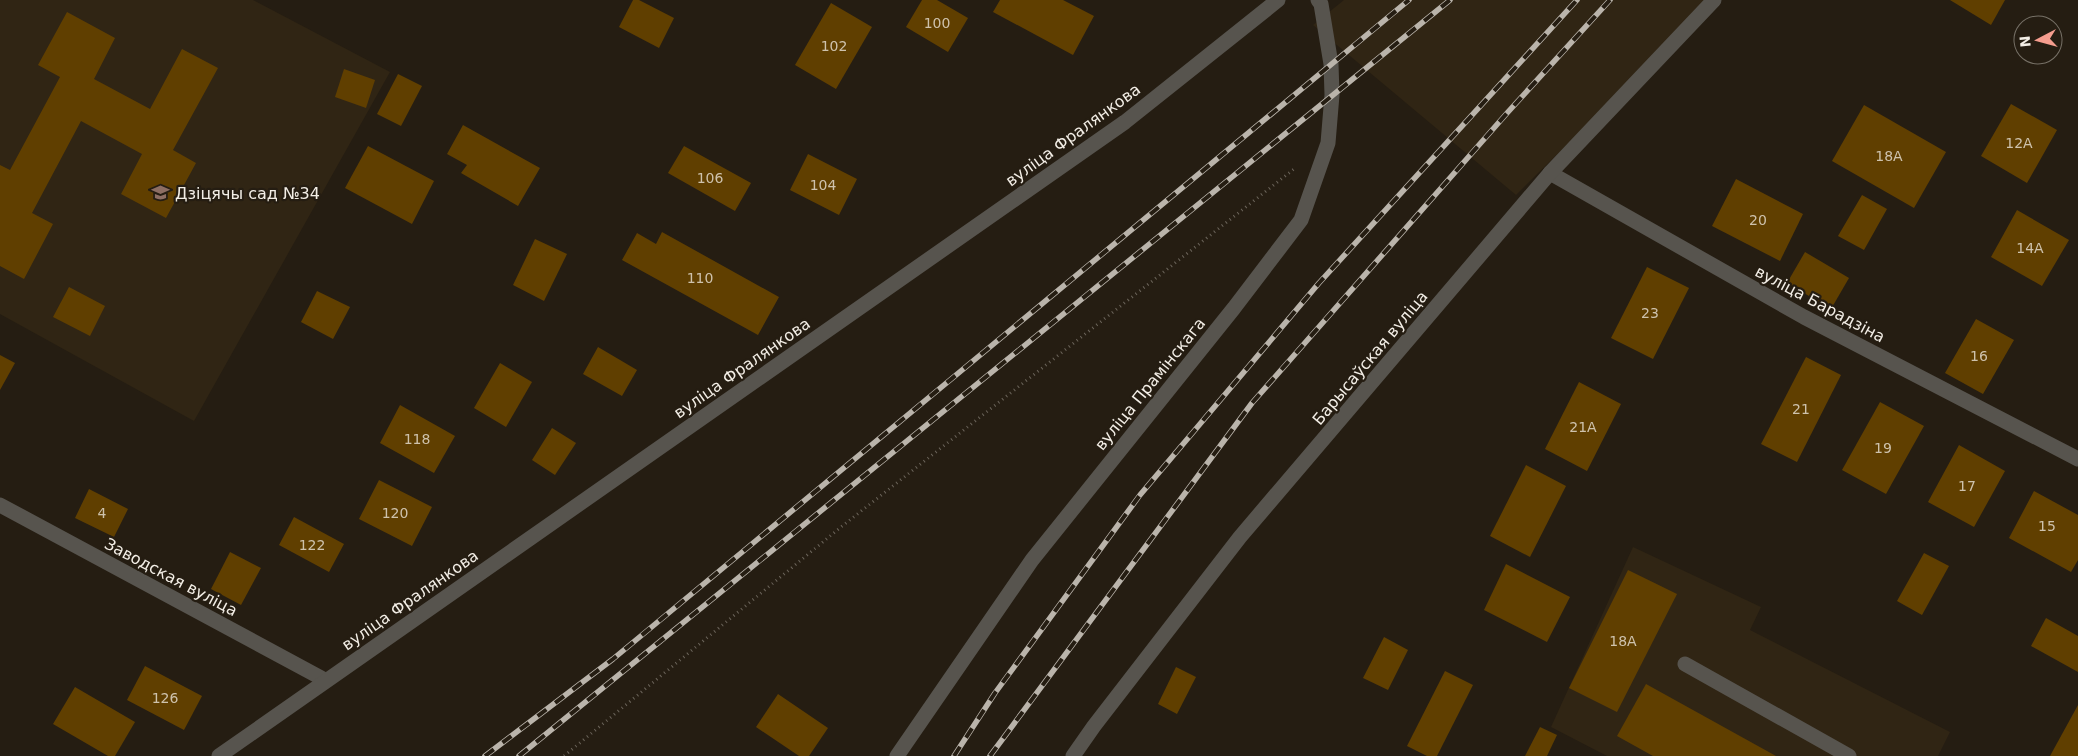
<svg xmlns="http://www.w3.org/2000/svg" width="2078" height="756" font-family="'DejaVu Sans',sans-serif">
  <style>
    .built { fill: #302514 }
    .building { fill: #603f00 }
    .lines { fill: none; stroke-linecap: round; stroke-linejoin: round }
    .path { stroke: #6c655b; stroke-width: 3; stroke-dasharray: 1 4; stroke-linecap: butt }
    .minor { stroke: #57544e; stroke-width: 15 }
    .rail-casing { stroke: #bab4ab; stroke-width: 5.5 }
    .rail { stroke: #251d12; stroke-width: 4; stroke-dasharray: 11; stroke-linecap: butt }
    .labels { text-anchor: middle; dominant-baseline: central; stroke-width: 4.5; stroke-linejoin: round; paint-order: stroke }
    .number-label { font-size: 14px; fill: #cec2ac }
    .street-label { font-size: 16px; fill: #f3eee6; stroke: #251d12 }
    .poi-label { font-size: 16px; fill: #f3eee6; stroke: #251d12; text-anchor: start }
  </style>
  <rect width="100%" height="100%" fill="#251d12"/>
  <g class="built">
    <polygon points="0,0 253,0 390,72 194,421 0,314"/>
    <polygon points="1344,0 1713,0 1516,195 1313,25"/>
    <polygon points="1633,547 1761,607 1750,630 1950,732 1938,756 1607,756 1551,727"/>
  </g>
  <g class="building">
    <polygon points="633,0 639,0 674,18 659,48 619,27"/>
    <polygon points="922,0 937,0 968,18 948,52 906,27"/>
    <polygon points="1000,0 1063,0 1094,16 1073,55 993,12"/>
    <polygon points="1950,0 2005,0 1991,25"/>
    <polygon points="831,3 872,27 836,89 795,65"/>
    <polygon points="67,12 115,38 94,79 150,109 182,49 218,68 173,150 196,163 166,218 121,194 142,154 81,121 32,213 53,224 24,279 0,266 0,165 10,170 60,77 38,65"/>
    <polygon points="344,69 375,80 366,108 335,97"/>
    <polygon points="398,74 422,86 401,126 377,114"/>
    <polygon points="2011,104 2057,130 2027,183 1981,156"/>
    <polygon points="1864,105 1946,152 1914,208 1832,161"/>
    <polygon points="463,125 540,168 518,206 461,173 467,165 447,154"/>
    <polygon points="368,146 434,181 412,224 345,188"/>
    <polygon points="684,146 751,183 735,211 668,173"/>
    <polygon points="808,154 857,179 839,215 790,190"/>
    <polygon points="1736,179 1803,214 1780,261 1712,226"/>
    <polygon points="1862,195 1887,209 1864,250 1838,236"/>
    <polygon points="2017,210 2069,240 2042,286 1991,257"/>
    <polygon points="662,232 779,297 758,335 622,260 637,233 656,244"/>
    <polygon points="535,239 567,254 544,301 513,285"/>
    <polygon points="1805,252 1849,278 1831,309 1787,283"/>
    <polygon points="1647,267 1689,288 1653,359 1611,338"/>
    <polygon points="69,287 105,306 90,336 53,317"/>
    <polygon points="317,291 350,307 333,339 301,322"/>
    <polygon points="1976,319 2014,340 1983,394 1945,373"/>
    <polygon points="598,347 637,370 622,396 583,374"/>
    <polygon points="0,355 15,363 0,390"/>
    <polygon points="1806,357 1841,375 1797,462 1761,444"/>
    <polygon points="500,363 532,382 506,427 474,408"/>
    <polygon points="1579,382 1621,404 1587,471 1545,449"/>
    <polygon points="1880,402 1924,426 1886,494 1842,470"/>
    <polygon points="400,405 455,436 434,473 380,443"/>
    <polygon points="552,428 576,443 555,475 532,460"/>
    <polygon points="1959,445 2005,471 1974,527 1928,502"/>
    <polygon points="1526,465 1566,486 1530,557 1490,536"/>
    <polygon points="379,480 432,507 412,546 359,519"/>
    <polygon points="89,489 128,509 114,537 75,518"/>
    <polygon points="2034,491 2078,515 2078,560 2071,572 2009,538"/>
    <polygon points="294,517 344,544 329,572 279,545"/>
    <polygon points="230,552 261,568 241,605 211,589"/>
    <polygon points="1924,553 1949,566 1922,615 1897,601"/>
    <polygon points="1506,564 1570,597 1547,642 1484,610"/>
    <polygon points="1628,570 1677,594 1617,712 1569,688"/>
    <polygon points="2046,618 2078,636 2078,672 2031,646"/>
    <polygon points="1384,637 1408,650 1388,690 1363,678"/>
    <polygon points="145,666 202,696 184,730 127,700"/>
    <polygon points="1176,667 1196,677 1177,714 1158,704"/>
    <polygon points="1445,671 1473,685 1437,756 1427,756 1407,746"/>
    <polygon points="1646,684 1776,756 1653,756 1617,736"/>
    <polygon points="75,687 135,722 115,756 108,756 53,724"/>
    <polygon points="778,694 828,728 809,756 799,756 756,727"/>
    <polygon points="2078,705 2078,756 2050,756"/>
    <polygon points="1540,727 1557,735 1547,756 1525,756"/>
  </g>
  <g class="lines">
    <polyline class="path" points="564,756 841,527 1294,169"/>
    <g class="minor">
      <polyline points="1550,173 1804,317 2078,459"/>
      <polyline points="0,505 325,680"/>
      <polyline points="1685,664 1849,756"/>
      <polyline points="219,756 1125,122 1278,0"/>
      <polyline points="897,756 1032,560 1234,308 1301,220 1328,143 1332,95 1331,64 1321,4 1318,0"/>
      <polyline points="1073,756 1094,726 1240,537 1550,173 1714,0"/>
    </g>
    <defs>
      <g id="rail">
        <polyline points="485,756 613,659 1409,0"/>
        <polyline points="519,756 1450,0"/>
        <polyline points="954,756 995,693 1140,495 1319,283 1577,0"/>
        <polyline points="990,756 1252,403 1508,112 1610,0"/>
      </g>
    </defs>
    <use href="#rail" class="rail-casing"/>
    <use href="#rail" class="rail"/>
  </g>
  <defs>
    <symbol id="school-bare" viewBox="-9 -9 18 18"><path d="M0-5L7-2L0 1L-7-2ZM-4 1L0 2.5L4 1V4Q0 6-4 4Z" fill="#8d6e63" stroke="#251d12" stroke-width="2.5" paint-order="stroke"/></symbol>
  </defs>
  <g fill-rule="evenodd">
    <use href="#school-bare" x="148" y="180" width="25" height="25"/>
  </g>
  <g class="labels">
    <g class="number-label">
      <text x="937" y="23">100</text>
      <text x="834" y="46">102</text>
      <text x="2019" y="143">12А</text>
      <text x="1889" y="156">18А</text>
      <text x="710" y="178">106</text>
      <text x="823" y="185">104</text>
      <text x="1758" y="220">20</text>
      <text x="2030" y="248">14А</text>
      <text x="700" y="278">110</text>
      <text x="1650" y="313">23</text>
      <text x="1979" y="356">16</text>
      <text x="1801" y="409">21</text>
      <text x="1583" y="427">21А</text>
      <text x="417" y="439">118</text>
      <text x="1883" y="448">19</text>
      <text x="1967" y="486">17</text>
      <text x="102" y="513">4</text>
      <text x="395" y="513">120</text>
      <text x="2047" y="526">15</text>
      <text x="312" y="545">122</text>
      <text x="1623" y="641">18А</text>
      <text x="165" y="698">126</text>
    </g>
    <g class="street-label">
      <text transform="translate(1073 135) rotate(-36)">вуліца Фралянкова</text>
      <text transform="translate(1820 304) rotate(28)">вуліца Барадзіна</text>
      <text transform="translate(1370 358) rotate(-50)">Барысаўская вуліца</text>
      <text transform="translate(742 368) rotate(-35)">вуліца Фралянкова</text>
      <text transform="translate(1150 384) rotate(-51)">вуліца Прамінскага</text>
      <text transform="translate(171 577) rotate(28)">Заводская вуліца</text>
      <text transform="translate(410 600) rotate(-35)">вуліца Фралянкова</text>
    </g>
    <g class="poi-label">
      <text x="175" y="193">Дзіцячы сад №34</text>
    </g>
  </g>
  <g transform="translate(2038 40) rotate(264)"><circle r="24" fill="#251d12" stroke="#777167"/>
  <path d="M0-4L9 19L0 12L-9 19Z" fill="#f59d8e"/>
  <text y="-8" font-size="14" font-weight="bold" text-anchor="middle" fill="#f3eee6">N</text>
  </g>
</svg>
